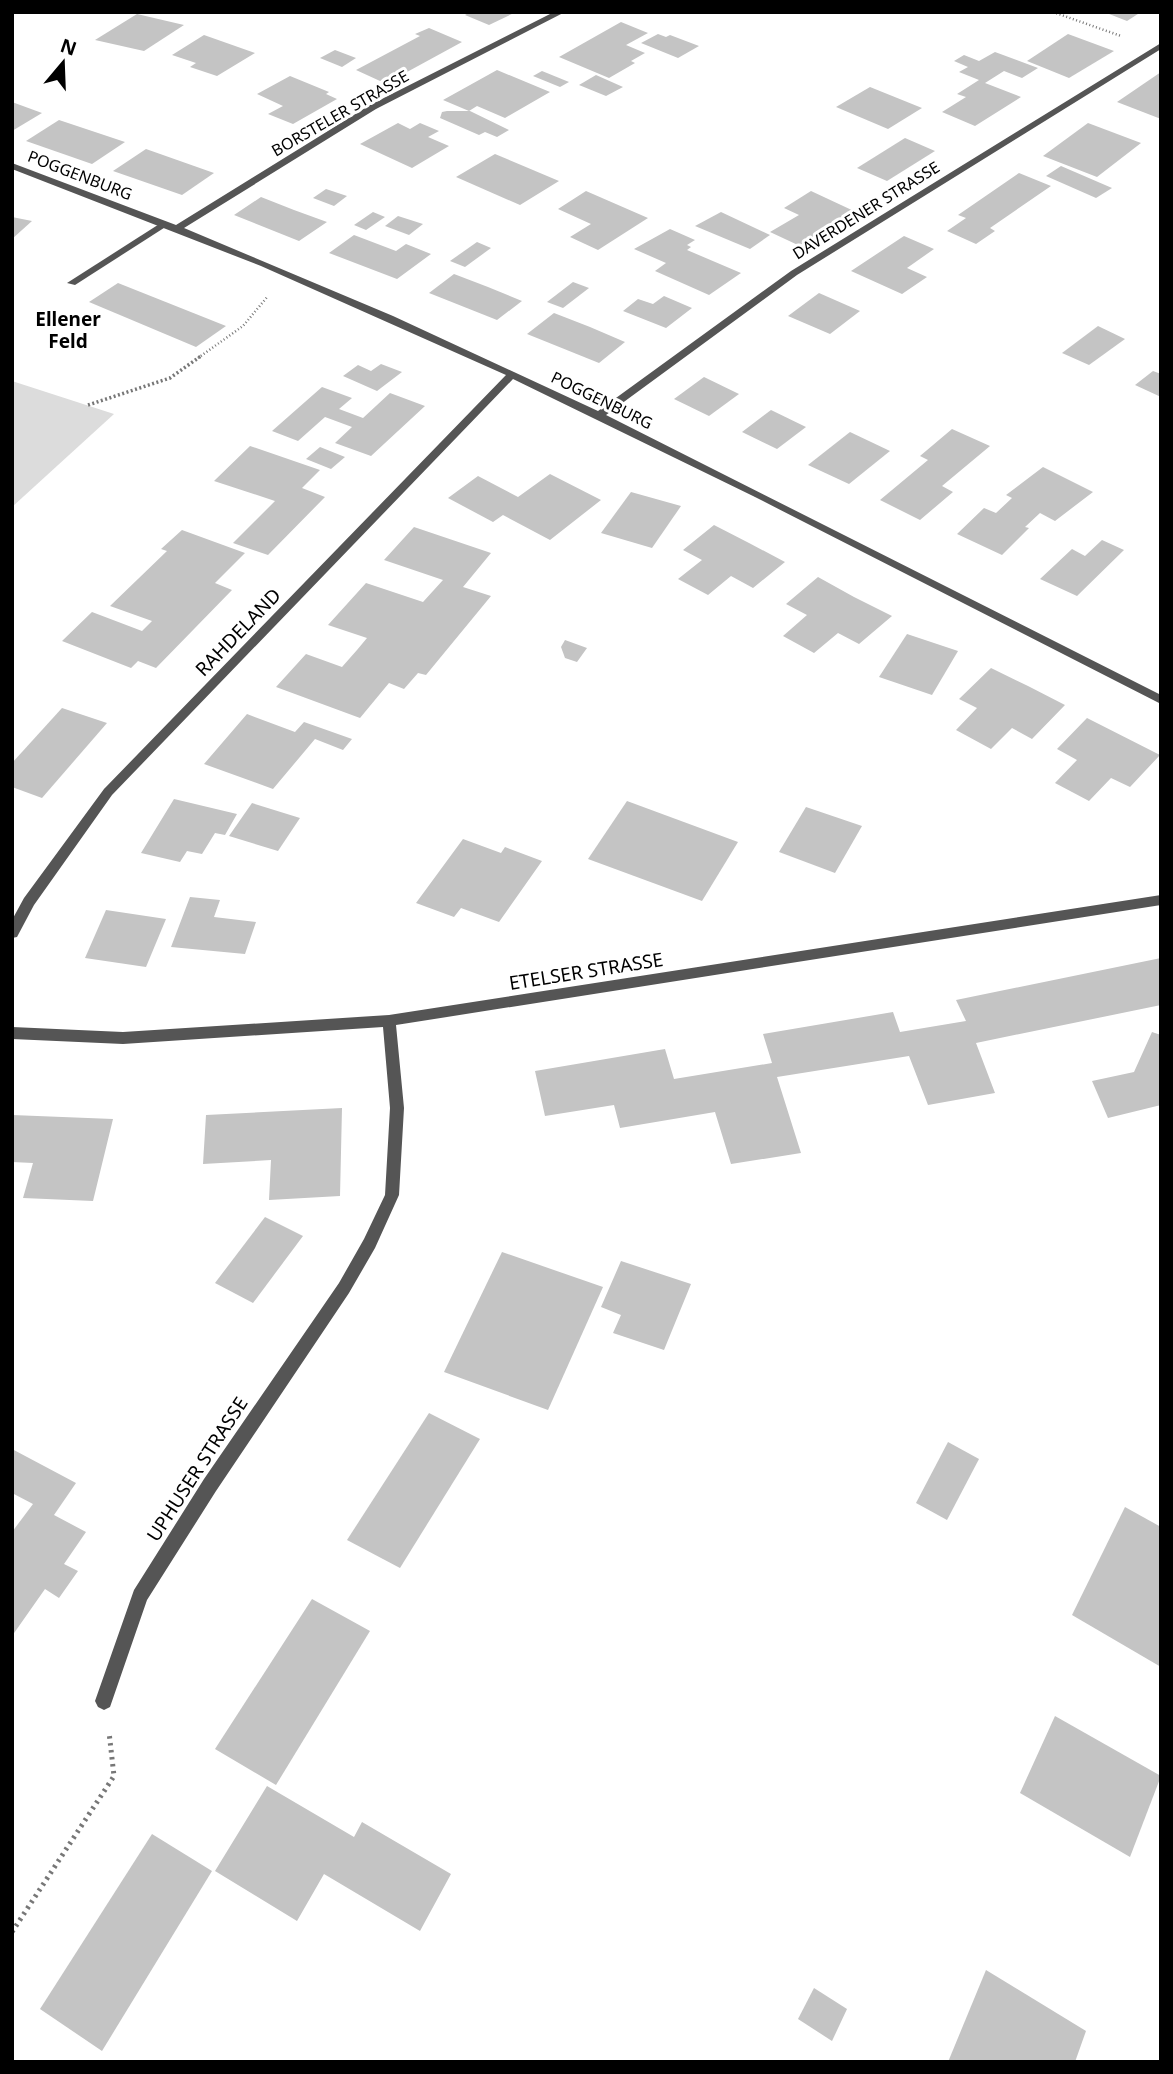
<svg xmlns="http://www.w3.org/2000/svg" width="1173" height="2074" font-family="'Noto Sans',sans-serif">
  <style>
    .green { fill: #dcdcdc }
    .building { fill: #c4c4c4 }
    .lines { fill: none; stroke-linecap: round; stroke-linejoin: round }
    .path-far2 { stroke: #777; stroke-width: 2.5; stroke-dasharray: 1 2.5; stroke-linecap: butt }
    .path-far1 { stroke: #777; stroke-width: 3.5; stroke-dasharray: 2 2.5; stroke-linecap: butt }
    .path { stroke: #777; stroke-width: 5; stroke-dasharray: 2.5 4.5; stroke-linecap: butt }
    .service { fill: #555; fill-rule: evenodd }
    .minor { fill: #555; fill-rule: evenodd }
    .labels { text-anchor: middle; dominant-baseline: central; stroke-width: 6; stroke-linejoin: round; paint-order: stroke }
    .far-street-label { font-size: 16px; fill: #000; stroke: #fff }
    .far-quarter-label { font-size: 19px; font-weight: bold; fill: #000; stroke: #fff }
    .street-label { font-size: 19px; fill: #000; stroke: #fff }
  </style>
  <rect width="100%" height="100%" fill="#fff"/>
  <polygon class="green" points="12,381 114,414 12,507"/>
  <g class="building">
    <polygon points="470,12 516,12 489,25 465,15"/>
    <polygon points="1104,12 1141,12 1127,21"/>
    <polygon points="137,14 184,25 144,51 95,40"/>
    <polygon points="621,22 648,33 626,45 645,53 631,61 635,63 609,78 559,57"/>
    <polygon points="429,28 462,42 396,78 391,76 380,81 356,70 420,36 415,34"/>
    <polygon points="658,34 666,37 670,35 699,46 678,58 641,43"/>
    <polygon points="1068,34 1114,51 1069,78 1027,61"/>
    <polygon points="204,35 255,53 217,76 190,67 196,63 172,55"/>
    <polygon points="335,50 356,58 342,67 320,58"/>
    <polygon points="995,52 1038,68 1022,78 1004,71 985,83 1021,97 975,126 942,112 966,97 957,94 979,80 959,72 968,67 954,61 964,55 979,61"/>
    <polygon points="497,70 550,92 505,118 477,106 469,111 443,100"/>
    <polygon points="542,71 569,82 560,87 533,76"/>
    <polygon points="1161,72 1161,119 1117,102"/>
    <polygon points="596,75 623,87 606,96 579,85"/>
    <polygon points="290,76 329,92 326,94 337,99 293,124 268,114 283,106 257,94"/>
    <polygon points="870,87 922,108 888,129 836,107"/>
    <polygon points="12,102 42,113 12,131"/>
    <polygon points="447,111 470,111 509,130 497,137 485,132 479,135 440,118 442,112"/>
    <polygon points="59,120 125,142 92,164 26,141"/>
    <polygon points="398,123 410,129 420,123 439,131 428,137 449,146 412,168 360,144"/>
    <polygon points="1088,123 1141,143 1097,177 1043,156"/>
    <polygon points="905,138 935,151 887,181 857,168"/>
    <polygon points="146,149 214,173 182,195 113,171"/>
    <polygon points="495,154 559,181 520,205 456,177"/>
    <polygon points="1061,166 1112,188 1096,198 1046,176"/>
    <polygon points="1019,173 1051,186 990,228 995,231 976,244 947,231 966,218 958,215"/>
    <polygon points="326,189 347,196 334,206 313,198"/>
    <polygon points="586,191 648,218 598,250 570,237 591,224 558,209"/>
    <polygon points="811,191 856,212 800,246 770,232 799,215 784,208"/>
    <polygon points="261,197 294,210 327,222 299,241 234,215"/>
    <polygon points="373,212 385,217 366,230 354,225"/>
    <polygon points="721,212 770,235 750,249 695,226"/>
    <polygon points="398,216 423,224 409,235 385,226"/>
    <polygon points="12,217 32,221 12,239"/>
    <polygon points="670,229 695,240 687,245 691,247 687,250 741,273 709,295 655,271 666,263 634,249"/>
    <polygon points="354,235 396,251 406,244 431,254 397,279 329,253"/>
    <polygon points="904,236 934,249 907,268 927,277 902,294 851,271"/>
    <polygon points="477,242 491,248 465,267 450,261"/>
    <polygon points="454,274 488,287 522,301 497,320 429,293"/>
    <polygon points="573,282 589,288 563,308 547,302"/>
    <polygon points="118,283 226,326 196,347 89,302"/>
    <polygon points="819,293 860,311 830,334 788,316"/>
    <polygon points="664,296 692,308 666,328 623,311 638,299 653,304"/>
    <polygon points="554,313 590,327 625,342 599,363 527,334"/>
    <polygon points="1098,326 1125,339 1089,365 1062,353"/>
    <polygon points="381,364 402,372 377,391 343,376 358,365 371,371"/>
    <polygon points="1153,371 1161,374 1161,397 1135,385"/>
    <polygon points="704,377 739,394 709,416 674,399"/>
    <polygon points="322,387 352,398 339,409 363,418 390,393 425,406 371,456 335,443 352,427 325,417 298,441 272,431"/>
    <polygon points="771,410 806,427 777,449 742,432"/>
    <polygon points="952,429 990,446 942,486 953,492 920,520 880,500 928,460 920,456"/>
    <polygon points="850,432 890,451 849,484 808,465"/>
    <polygon points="250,446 320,470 302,488 325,497 268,555 233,543 275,501 214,481"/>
    <polygon points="320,447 345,457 331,469 306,459"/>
    <polygon points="1043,467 1093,492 1055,521 1040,513 1025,527 1029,528 1002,555 957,534 984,508 996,513 1012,498 1006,495"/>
    <polygon points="550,474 601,500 550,540 503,515 493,522 448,498 478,476 518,497"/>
    <polygon points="631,492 681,506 652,548 601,533"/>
    <polygon points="714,525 749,543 785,562 753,588 731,576 708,595 678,579 702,560 683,550"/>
    <polygon points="414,527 491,553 463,587 491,596 426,675 418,673 404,689 389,683 360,718 276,687 306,654 342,667 357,650 367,638 328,625 366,583 423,602 443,580 384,560"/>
    <polygon points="182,530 245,553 215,583 232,590 156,668 138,661 131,668 62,641 92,612 142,631 152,621 110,606 167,551 161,549"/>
    <polygon points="1102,540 1124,550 1077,596 1040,579 1072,549 1085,556"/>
    <polygon points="818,577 854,597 892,616 859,644 838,633 814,653 783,636 807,615 786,604"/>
    <polygon points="907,634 958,651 932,695 879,677"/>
    <polygon points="565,640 587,648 577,662 565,658 561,647"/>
    <polygon points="991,668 1028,686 1065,705 1032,739 1012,728 991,749 956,730 977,708 959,699"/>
    <polygon points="62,708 107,723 42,798 12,787 12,763"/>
    <polygon points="247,714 295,732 304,722 352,739 343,750 315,739 273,789 204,764"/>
    <polygon points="1087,718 1160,755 1130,787 1111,778 1089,801 1055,783 1077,760 1057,749"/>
    <polygon points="174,799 237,814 225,835 215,833 202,854 187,851 180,862 141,853"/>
    <polygon points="627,801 738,842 702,901 588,859"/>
    <polygon points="252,803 300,818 278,851 229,836"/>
    <polygon points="806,807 862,826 835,873 779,852"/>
    <polygon points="463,839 501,853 505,847 542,861 499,922 461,908 454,917 416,903"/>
    <polygon points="190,897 220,900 214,917 256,922 245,954 171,947"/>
    <polygon points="106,910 166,919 146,967 85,958"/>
    <polygon points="1161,958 1161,1005 976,1043 995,1093 928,1105 909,1056 777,1077 801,1153 731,1164 715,1112 620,1128 614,1105 545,1116 535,1071 665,1049 674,1079 772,1063 763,1034 893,1012 900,1032 966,1021 956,1000"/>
    <polygon points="1152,1032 1161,1035 1161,1105 1108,1118 1092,1081 1134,1072"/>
    <polygon points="342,1108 340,1196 269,1200 271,1160 203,1164 206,1115"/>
    <polygon points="12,1115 113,1119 93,1201 23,1198 33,1163 12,1162"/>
    <polygon points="265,1217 303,1236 253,1303 215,1283"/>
    <polygon points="502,1252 603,1287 548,1410 444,1372"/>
    <polygon points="621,1261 691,1284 664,1350 613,1333 621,1315 601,1307"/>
    <polygon points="429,1413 480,1439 400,1568 347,1540"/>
    <polygon points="948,1442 979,1459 947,1520 916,1503"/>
    <polygon points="12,1449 76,1483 54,1515 86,1532 64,1564 78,1571 59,1598 45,1589 12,1636 12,1532 33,1504 12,1493"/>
    <polygon points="1125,1507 1161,1527 1161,1667 1072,1615"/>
    <polygon points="312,1599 370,1631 276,1785 215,1749"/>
    <polygon points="1055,1716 1161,1776 1130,1857 1020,1793"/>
    <polygon points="267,1786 354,1837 362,1822 451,1874 420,1931 324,1874 297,1921 215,1871"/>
    <polygon points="152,1834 212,1871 102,2051 40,2009"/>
    <polygon points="986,1970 1086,2031 1075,2062 948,2062"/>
    <polygon points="814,1988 847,2009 832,2041 798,2019"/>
  </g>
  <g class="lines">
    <g class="path-far2">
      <polyline points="1053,12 1121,36"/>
      <polyline points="198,358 243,326 268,296"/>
    </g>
    <polyline class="path-far1" points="88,405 170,378 201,356"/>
    <polyline class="path" points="12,1932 114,1776 109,1732"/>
    <polygon class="service" points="164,221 169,224 167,226 75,285 67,283"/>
    <g class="minor">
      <polygon points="554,12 565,12 376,109 184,228 393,316 598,411 791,271 1161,43 1161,49 797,275 606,415 1161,695 1161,704 753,496 513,379 112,795 34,905 17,937 12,938 12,920 24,898 104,789 506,375 261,266 12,169 12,163 176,225 370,105"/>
      <polygon points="1161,895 1161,905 396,1025 404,1108 399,1195 375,1248 349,1293 216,1491 147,1600 110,1707 104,1710 98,1707 95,1701 134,1590 204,1479 339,1283 364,1239 385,1195 390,1108 383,1027 123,1044 12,1039 12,1027 123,1032 389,1015"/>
    </g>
  </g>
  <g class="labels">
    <g class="far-street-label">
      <text transform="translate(340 113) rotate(-30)">BORSTELER STRASSE</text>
      <text transform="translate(80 175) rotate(21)">POGGENBURG</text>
      <text transform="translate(866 210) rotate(-32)">DAVERDENER STRASSE</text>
      <text transform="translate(602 400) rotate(26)">POGGENBURG</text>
    </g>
    <g class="far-quarter-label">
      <text x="68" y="319">Ellener<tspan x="68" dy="22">Feld</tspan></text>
    </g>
    <g class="street-label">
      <text transform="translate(238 632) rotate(-46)">RAHDELAND</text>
      <text transform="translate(586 971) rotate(-9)">ETELSER STRASSE</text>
      <text transform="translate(197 1469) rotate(-57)">UPHUSER STRASSE</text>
    </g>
  </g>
  <rect width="1173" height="2074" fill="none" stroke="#000000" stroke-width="28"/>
  <g transform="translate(63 63) rotate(19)" stroke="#ffffff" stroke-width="5" paint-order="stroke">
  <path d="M0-5L12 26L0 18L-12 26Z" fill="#000000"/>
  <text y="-10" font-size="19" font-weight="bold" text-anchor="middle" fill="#000000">N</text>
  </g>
</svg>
